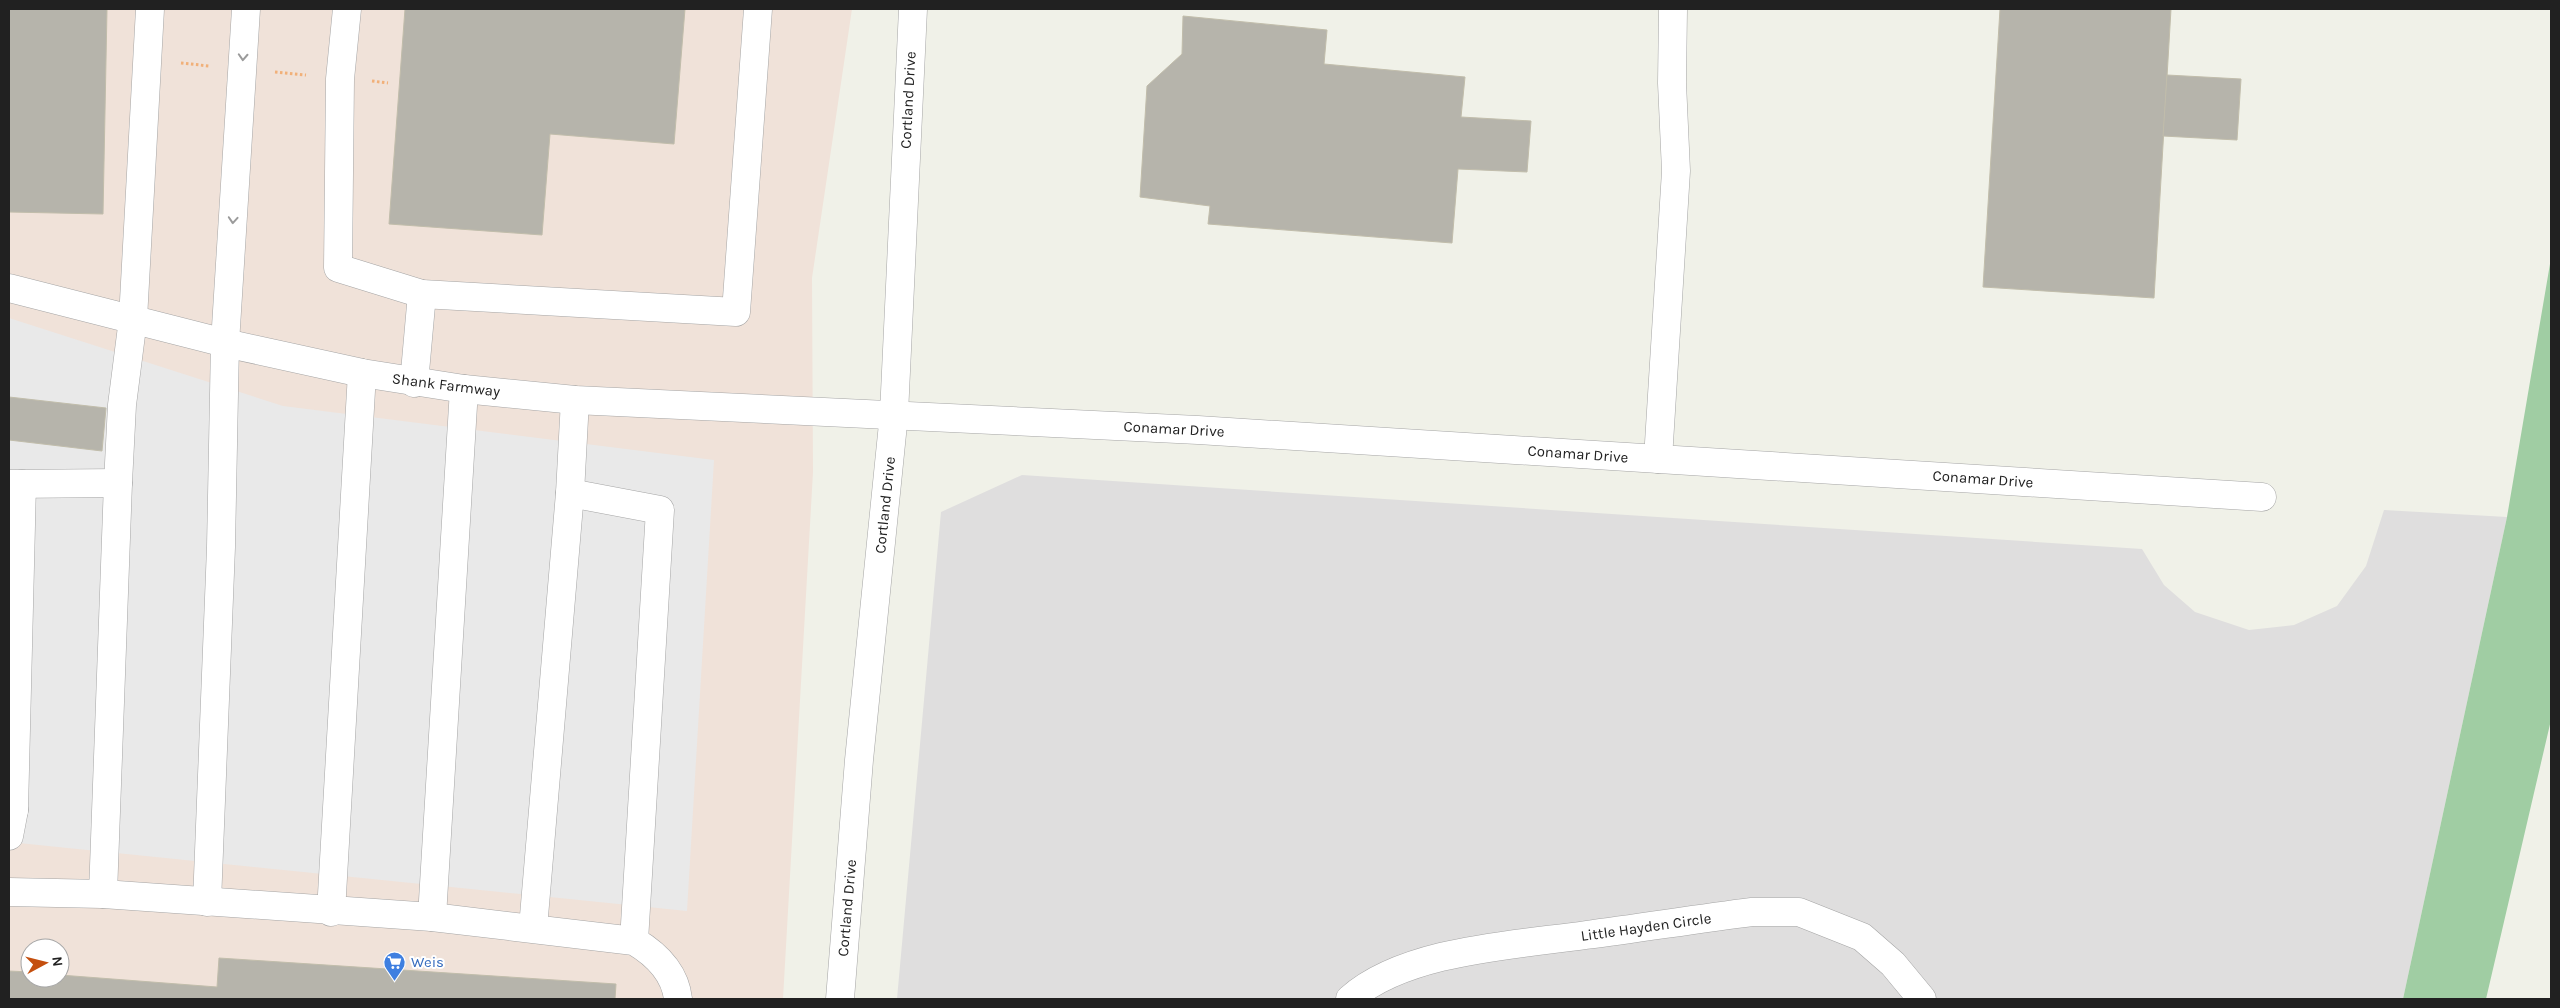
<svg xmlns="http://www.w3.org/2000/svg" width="2560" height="1008" font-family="Karla,sans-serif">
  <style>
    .residential { fill: #dfdede }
    .commercial { fill: #f0e2d9; fill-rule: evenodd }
    .forest { fill: #a0cda3 }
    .parking { fill: #e9e9e9 }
    .building { fill: #b6b4ab; stroke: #c1bdab }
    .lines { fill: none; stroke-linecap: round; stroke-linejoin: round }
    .minor-casing { stroke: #a5a5a5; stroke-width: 29 }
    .path { stroke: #f1b079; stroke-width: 3; stroke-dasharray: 2.5 2.5; stroke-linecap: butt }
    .minor { stroke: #fff; stroke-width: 28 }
    .oneway { stroke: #9b9b9b }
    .labels { text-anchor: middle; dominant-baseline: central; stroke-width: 4; stroke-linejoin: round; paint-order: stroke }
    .street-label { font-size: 15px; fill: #212121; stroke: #fff }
    .shop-label { font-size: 15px; fill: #366cbe; stroke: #fff; text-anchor: start }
  </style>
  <rect width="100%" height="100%" fill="#f0f1e8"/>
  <polygon class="residential" points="1022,475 2142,549 2164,585 2195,612 2249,630 2294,625 2337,606 2366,566 2384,510 2507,517 2403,999 897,999 941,512"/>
  <path class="commercial" d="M9,9h843l-40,269 1,194 -30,527h-774zM30,948h30v30h-30z"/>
  <polygon class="forest" points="2551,258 2551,720 2486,999 2403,999 2507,517"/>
  <polygon class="parking" points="9,318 283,406 714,460 687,911 9,842"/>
  <g class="building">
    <polygon points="9,9 107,9 103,214 9,212"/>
    <polygon points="405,9 685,9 674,144 550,134 542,235 389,224"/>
    <polygon points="2000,9 2171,9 2154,298 1983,287"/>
    <polygon points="1183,16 1327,30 1324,64 1465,77 1461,117 1531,121 1527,172 1458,169 1452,243 1208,224 1210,206 1140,197 1147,86 1182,54"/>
    <polygon points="2167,75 2241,79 2237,140 2163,136"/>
    <polygon points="9,397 106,408 102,451 9,440"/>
    <polygon points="219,958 616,984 615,999 9,999 9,971 30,972 30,978 60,978 60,975 217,987"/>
  </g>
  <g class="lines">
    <defs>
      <g id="minor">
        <polyline points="347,9 340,79 338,268 422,294 736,312 758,9"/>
        <polyline points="9,288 225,343 362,373 464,389 575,400 1198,430 2262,497"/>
        <polyline points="414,383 422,294"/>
        <polyline points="1658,459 1676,171 1672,83 1673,9"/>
        <polyline points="9,484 118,483"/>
        <polyline points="570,493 660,510 634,941"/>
        <polyline points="9,810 14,810 9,836"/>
        <polyline points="14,810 22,484"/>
        <path d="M9,892l94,2 329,23 202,24c22,13 41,31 44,58"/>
        <polyline points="103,894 118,483 122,405 133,319 150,9"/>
        <polyline points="207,902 221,547 225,343 246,9"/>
        <polyline points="331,912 362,373"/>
        <polyline points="432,917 464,389"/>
        <polyline points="533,928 570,493 575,400"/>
        <polyline points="840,999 859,760 894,414 913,9"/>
        <path d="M1350,999c55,-49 165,-54 236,-64 55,-7 110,-16 166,-23h47l63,25 31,27 29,35"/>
      </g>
    </defs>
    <use href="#minor" class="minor-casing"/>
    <g class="path">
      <polyline points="181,63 209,66"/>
      <polyline points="275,72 306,75"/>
      <polyline points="372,81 388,83"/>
    </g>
    <use href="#minor" class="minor"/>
  </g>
  <defs><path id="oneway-chevron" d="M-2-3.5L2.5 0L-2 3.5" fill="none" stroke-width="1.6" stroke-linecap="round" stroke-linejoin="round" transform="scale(1.25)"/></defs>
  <g class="oneway">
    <use href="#oneway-chevron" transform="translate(243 57) rotate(93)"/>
    <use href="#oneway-chevron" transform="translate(233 220) rotate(94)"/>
  </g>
  <defs>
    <symbol id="supermarket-pin" viewBox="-11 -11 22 30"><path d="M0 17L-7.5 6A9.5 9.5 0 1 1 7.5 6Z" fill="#3f7fe0" stroke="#fff"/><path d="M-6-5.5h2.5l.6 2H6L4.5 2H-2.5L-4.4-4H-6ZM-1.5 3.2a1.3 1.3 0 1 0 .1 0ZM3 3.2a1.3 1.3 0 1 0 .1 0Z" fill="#fff"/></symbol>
  </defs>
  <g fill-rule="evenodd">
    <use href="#supermarket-pin" x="382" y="950" width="25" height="34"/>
  </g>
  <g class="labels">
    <g class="street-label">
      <text transform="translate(908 100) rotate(-87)">Cortland Drive</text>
      <text transform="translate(446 385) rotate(7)">Shank Farmway</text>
      <text transform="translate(1174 429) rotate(3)">Conamar Drive</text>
      <text transform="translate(1578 454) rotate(4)">Conamar Drive</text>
      <text transform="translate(1983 479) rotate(4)">Conamar Drive</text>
      <text transform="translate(885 505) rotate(-84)">Cortland Drive</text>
      <text transform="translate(847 908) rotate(-85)">Cortland Drive</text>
      <text transform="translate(1646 927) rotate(-8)">Little Hayden Circle</text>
    </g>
    <g class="shop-label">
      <text x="411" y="962">Weis</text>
    </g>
  </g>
  <rect width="2560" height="1008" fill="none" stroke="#212121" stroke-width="20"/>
  <g transform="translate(45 963) rotate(83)"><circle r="24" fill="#ffffff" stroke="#a6a6a6"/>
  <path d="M0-4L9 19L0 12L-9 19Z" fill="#c44f0e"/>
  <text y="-8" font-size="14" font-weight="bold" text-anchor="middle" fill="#212121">N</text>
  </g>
</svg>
